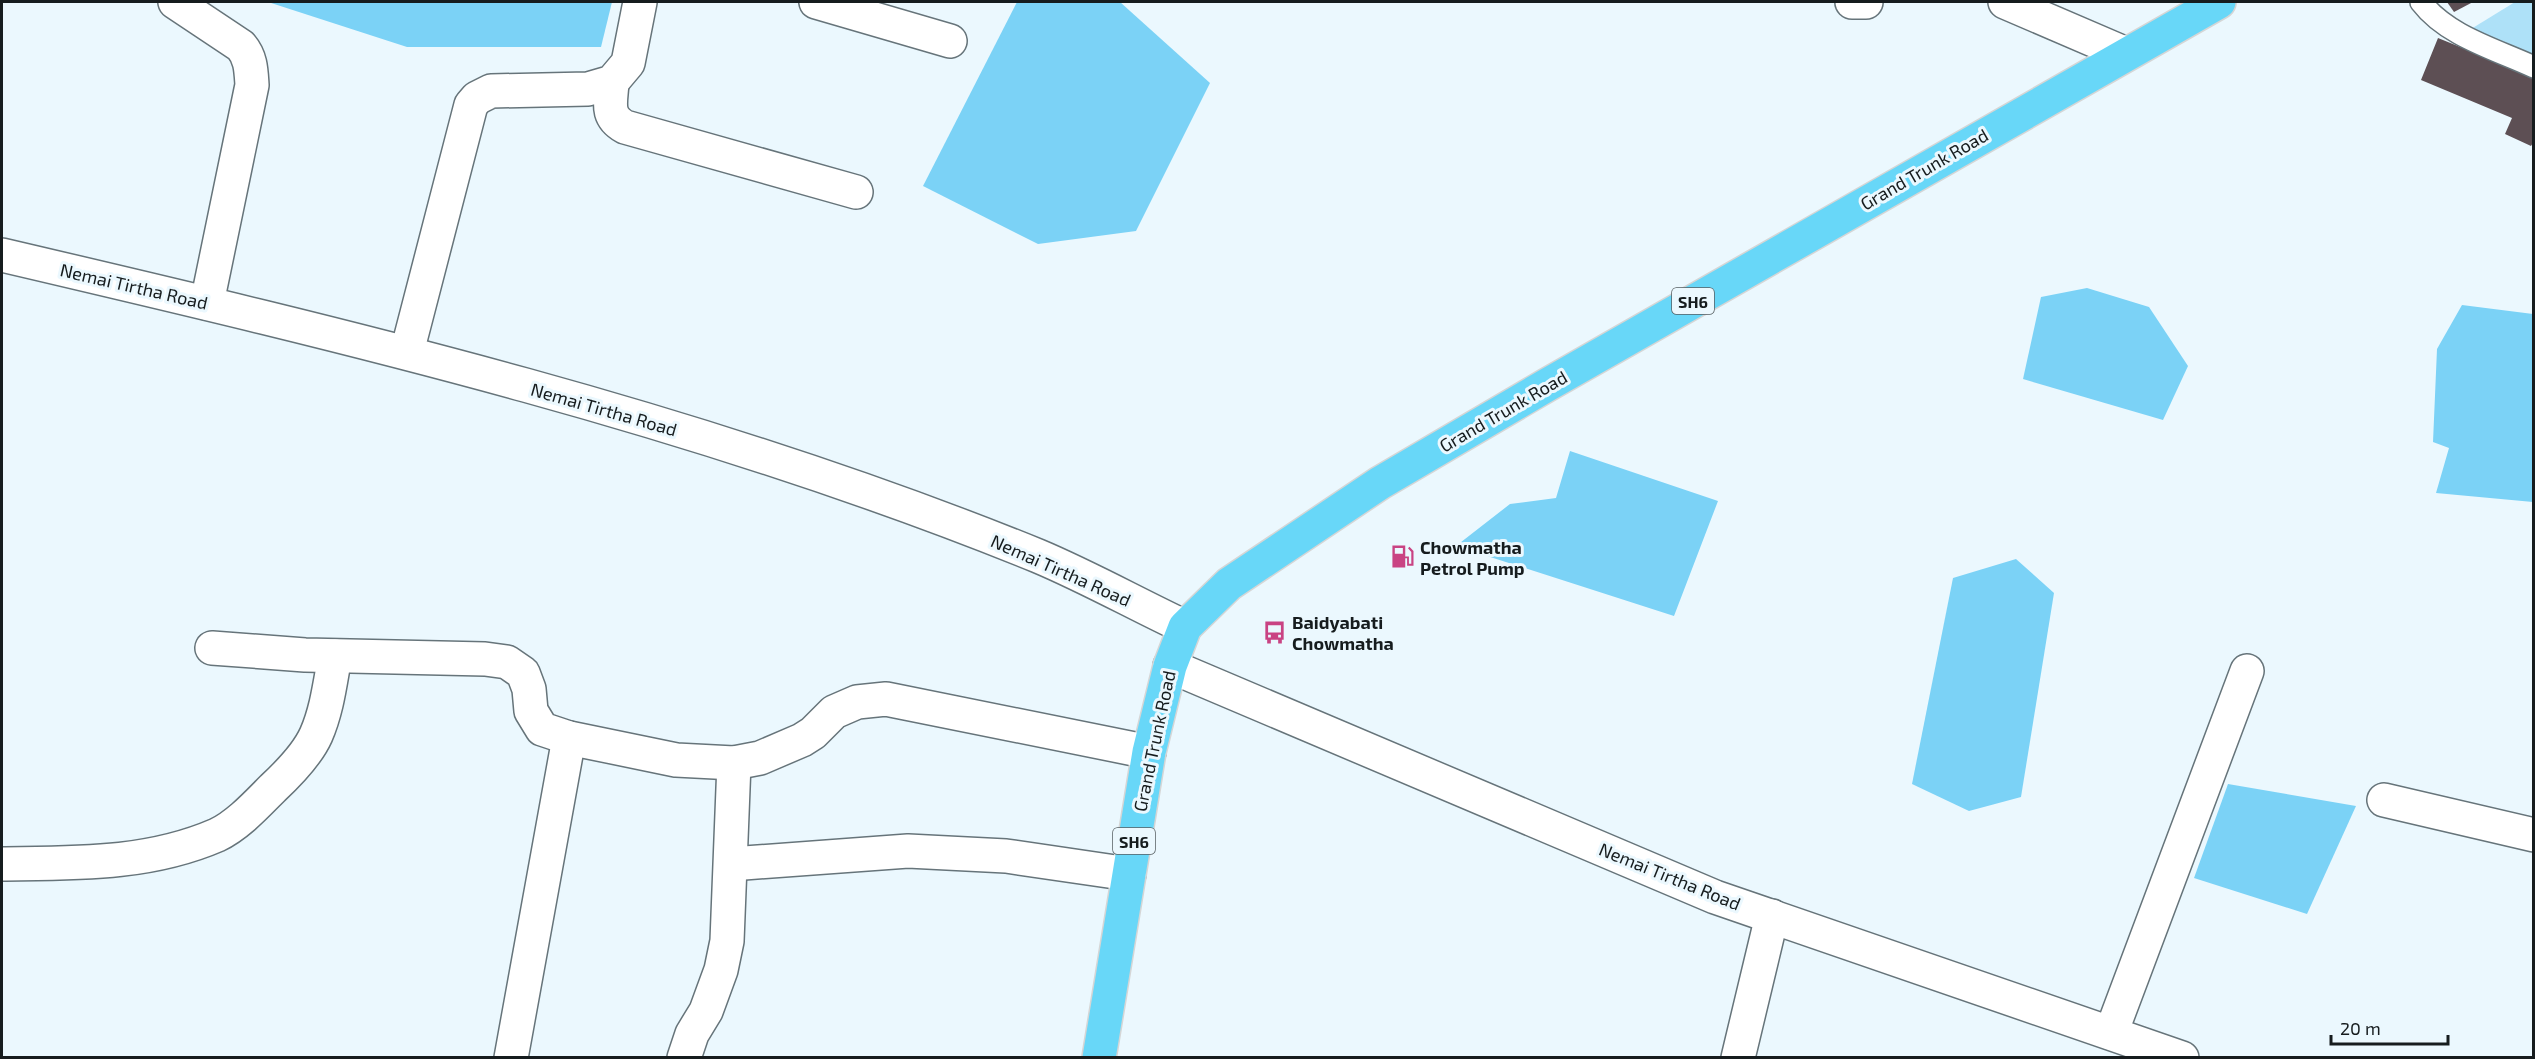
<svg xmlns="http://www.w3.org/2000/svg" width="2535" height="1059" font-family="'Exo 2',sans-serif">
  <style>
    .grass { fill: #aee1f8 }
    .water { fill: #7bd2f6 }
    .building { fill: #5d4f54 }
    .lines { fill: none; stroke-linecap: round; stroke-linejoin: round }
    .lane-casing { stroke: #66747a; stroke-width: 24 }
    .street-casing { stroke: #66747a; stroke-width: 36 }
    .secondary-casing { stroke: #66747a; stroke-width: 36 }
    .primary-casing { stroke: #d5d6d6; stroke-width: 36 }
    .lane { stroke: #fff; stroke-width: 21 }
    .street { stroke: #fff; stroke-width: 33 }
    .secondary { stroke: #fff; stroke-width: 33 }
    .primary { stroke: #68d7f8; stroke-width: 33 }
    .labels { text-anchor: middle; dominant-baseline: central; stroke-width: 6; stroke-linejoin: round; paint-order: stroke }
    .shield { fill: #ebf8fe; stroke: #565e61; stroke-width: 1.5 }
    .shield-label { font-size: 16px; font-weight: bold; fill: #161c1e }
    .street-label { font-size: 18px; fill: #161c1e; stroke: #ebf8fe }
    .poi-label { font-size: 18px; font-weight: bold; fill: #161c1e; stroke: #ebf8fe; text-anchor: start }
  </style>
  <rect width="100%" height="100%" fill="#ebf8fe"/>
  <polygon class="grass" points="2515,2 2533,2 2533,57 2471,29"/>
  <g class="water">
    <polygon points="268,2 612,2 601,47 407,47"/>
    <polygon points="1017,2 1120,2 1210,83 1136,231 1038,244 923,186"/>
    <polygon points="2087,288 2149,307 2188,366 2163,420 2023,379 2041,297"/>
    <polygon points="2462,305 2533,314 2533,502 2436,493 2449,448 2433,442 2437,349"/>
    <polygon points="1570,451 1718,501 1674,616 1456,546 1510,504 1556,498"/>
    <polygon points="2016,559 2054,593 2021,797 1969,811 1912,784 1953,578"/>
    <polygon points="2228,784 2356,806 2307,914 2194,878"/>
  </g>
  <g class="building">
    <polygon points="2447,2 2473,2 2454,12"/>
    <polygon points="2438,38 2534,77 2534,141 2531,146 2505,134 2512,118 2421,80"/>
  </g>
  <g class="lines">
    <defs>
      <path id="lane" d="M2421,2c26,34 74,47 113,65"/>
      <g id="street">
        <path d="M175,2l66,44c10,12 10,24 11,39l-45,218"/>
        <polyline points="816,2 950,41"/>
        <polyline points="1852,2 1866,2"/>
        <polyline points="2005,2 2126,54"/>
        <path d="M612,82c-1,20 -7,34 13,45l231,65"/>
        <polyline points="407,352 471,105 477,98 491,91 588,89 612,82 628,63 640,2"/>
        <polyline points="212,648 305,655 485,659 507,662 523,673 529,689 531,711 542,729 569,738 676,760 734,763 760,758 802,740 813,733 834,712 857,702 886,699 1149,752"/>
        <polyline points="2384,800 2534,835"/>
        <path d="M2,864c73,-1 146,1 215,-29 21,-10 40,-31 56,-47 15,-14 34,-33 43,-53 11,-25 14,-52 19,-79"/>
        <polyline points="731,864 908,851 1006,856 1129,874"/>
        <polyline points="2111,1033 2247,671"/>
        <polyline points="511,1058 569,738"/>
        <polyline points="684,1058 692,1034 706,1011 721,970 727,941 734,763"/>
        <polyline points="1738,1058 1772,916"/>
      </g>
      <g id="secondary">
        <path d="M2,255c350,82 702,165 1036,301 50,21 98,48 147,71"/>
        <polyline points="1170,666 1715,897 2182,1058"/>
      </g>
      <polyline id="primary" points="1099,1058 1149,752 1170,666 1185,627 1229,584 1380,483 1547,385 2219,2"/>
    </defs>
    <use href="#lane" class="lane-casing"/>
    <use href="#street" class="street-casing"/>
    <use href="#secondary" class="secondary-casing"/>
    <use href="#primary" class="primary-casing"/>
    <use href="#lane" class="lane"/>
    <use href="#street" class="street"/>
    <use href="#secondary" class="secondary"/>
    <use href="#primary" class="primary"/>
  </g>
  <defs>
    <symbol id="fuel-bare" viewBox="-9 -9 18 18"><path d="M-5.5-6h7V0h2V4h1.3V-2.5L3-4.5l.8-.8L6-3V5H2.5V1h-1V6h-7ZM-4.2-4.7v3.2H.2V-4.7Z" fill="#c94383" stroke="#ebf8fe" stroke-width="2.5" paint-order="stroke"/></symbol>
    <symbol id="bus-bare" viewBox="-9 -9 18 18"><path d="M-5-6H5V4H4V6H2V4H-2V6H-4V4H-5ZM-3.5-4V0h7V-4ZM-3.5 1.2v1.5H-2V1.2ZM2 1.2v1.5H3.5V1.2Z" fill="#c94383" stroke="#ebf8fe" stroke-width="2.5" paint-order="stroke"/></symbol>
  </defs>
  <g fill-rule="evenodd">
    <use href="#fuel-bare" x="1386" y="540" width="33" height="33"/>
    <use href="#bus-bare" x="1258" y="616" width="33" height="33"/>
  </g>
  <g class="labels">
    <g class="shield">
      <rect x="1672" y="288" width="42" height="26" rx="4.5"/>
      <rect x="1113" y="828" width="42" height="26" rx="4.5"/>
    </g>
    <g class="shield-label">
      <text x="1693" y="301">SH6</text>
      <text x="1134" y="841">SH6</text>
    </g>
    <g class="street-label">
      <text transform="translate(1924 169) rotate(-30)">Grand Trunk Road</text>
      <text transform="translate(134 286) rotate(13)">Nemai Tirtha Road</text>
      <text transform="translate(604 409) rotate(16)">Nemai Tirtha Road</text>
      <text transform="translate(1503 411) rotate(-30)">Grand Trunk Road</text>
      <text transform="translate(1061 570) rotate(24)">Nemai Tirtha Road</text>
      <text transform="translate(1154 741) rotate(-78)">Grand Trunk Road</text>
      <text transform="translate(1670 876) rotate(22)">Nemai Tirtha Road</text>
    </g>
    <g class="poi-label">
      <text x="1420" y="547">Chowmatha<tspan x="1420" dy="21">Petrol Pump</tspan></text>
      <text x="1292" y="622">Baidyabati<tspan x="1292" dy="21">Chowmatha</tspan></text>
    </g>
  </g>
  <rect width="2535" height="1059" fill="none" stroke="#161c1e" stroke-width="6"/>
  <path d="M2331 1035v9h117v-9" fill="none" stroke="#161c1e" stroke-width="3"/>
  <text x="2340" y="1035" font-size="18" fill="#161c1e" stroke="#ebf8fe" stroke-width="4.5" paint-order="stroke">20 m</text>
</svg>
